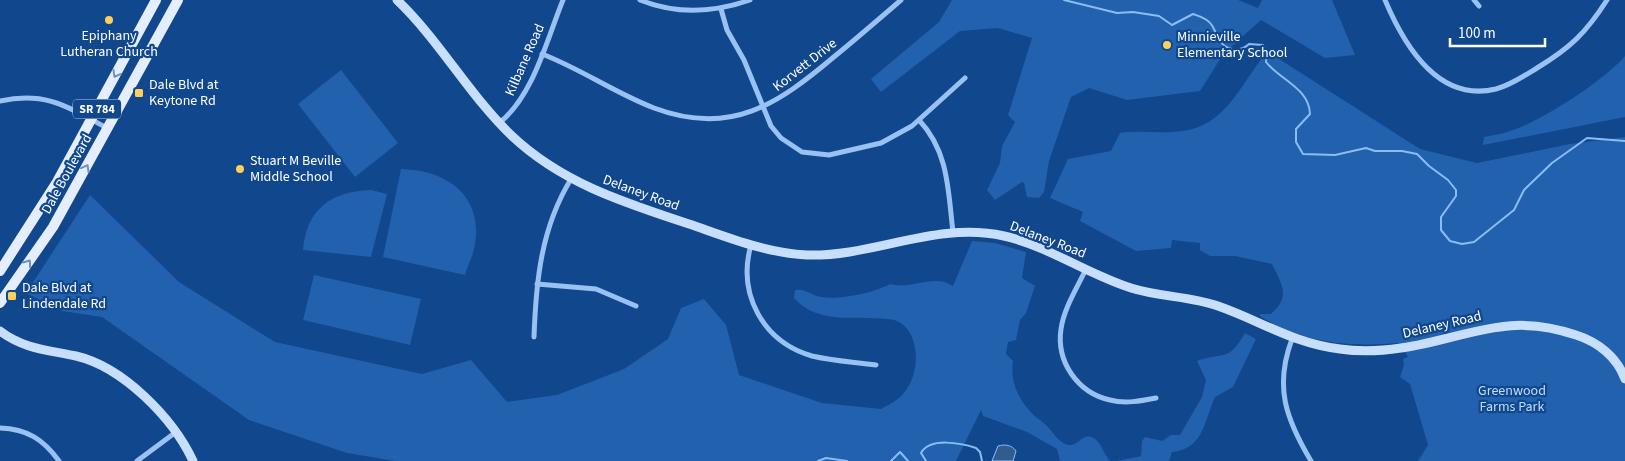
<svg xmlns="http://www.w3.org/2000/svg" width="1625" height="461" font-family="'Source Sans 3',sans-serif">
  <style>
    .green { fill: #2261ad }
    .water { fill: #325b8e; stroke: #8abcf6 }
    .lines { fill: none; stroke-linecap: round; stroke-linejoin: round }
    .stream { stroke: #8abcf6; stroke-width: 2 }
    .street { stroke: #99c1f2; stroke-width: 5 }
    .secondary { stroke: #c7defc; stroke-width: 9 }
    .primary { stroke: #e4eeff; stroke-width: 10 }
    .oneway { stroke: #7092c0 }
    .poi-dot { fill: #ffcf5a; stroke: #11478d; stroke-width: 2 }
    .labels { text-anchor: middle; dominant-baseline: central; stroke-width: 4.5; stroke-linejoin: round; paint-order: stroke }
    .shield { fill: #11478d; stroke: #b8c8dd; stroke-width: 1 }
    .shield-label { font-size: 12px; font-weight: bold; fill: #fff }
    .poi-label { font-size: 14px; fill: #fff; stroke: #11478d; text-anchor: start }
    .street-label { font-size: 14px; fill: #fff; stroke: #11478d }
    .park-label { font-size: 14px; fill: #c0dcfd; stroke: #11478d }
  </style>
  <rect width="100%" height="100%" fill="#11478d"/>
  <g class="green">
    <polygon points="952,0 1238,0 1258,8 1262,0 1332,0 1355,55 1325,58 1261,20 1224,53 1200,91 1127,100 1089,88 1071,97 1049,161 1044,192 1039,198 1027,197 1024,183 1022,182 995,200 987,190 1000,163 1002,146 1015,122 1008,115 1032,38 998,28 960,31 881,92 871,79 939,22"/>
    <path d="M1625,56v61l-142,28 1,-8c8,-2 18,-3 26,-6 30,-9 95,-51 115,-75z"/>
    <path d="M1276,57l144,92 57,14 93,-19 55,-7v324h-207l10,-16 -18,-61 -10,-7 4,-12 -1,-6 5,-2 -9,-14c-49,4 -96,1 -139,-27v-2h11c20,-18 11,-29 1,-50l-37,-8h-25l-10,-6v-7l-28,-3 -1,8 -35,3 -56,-30 3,-9 -33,-14 18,-39 43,-8 9,-18c21,-3 41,1 62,-2 42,-5 57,-43 80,-73z"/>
    <polygon points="341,70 398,143 355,177 298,104"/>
    <path d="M401,169c50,1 86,31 72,84 -2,7 -6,14 -8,22l-82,-18z"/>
    <path d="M371,190l16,4 -16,63 -68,-7c3,-41 29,-59 68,-60z"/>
    <path d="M90,195l89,87 96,60 147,32 49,-14 36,42 50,-7 67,-26 44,-30 13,-31 23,-9 22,26 13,50 83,28 59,6c7,-4 16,-8 22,-15 18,-19 19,-65 -9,-74 -33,-6 -75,7 -100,-22l1,-8c10,-2 17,6 26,7 19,3 53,-4 69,-13 21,6 44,-11 63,2l19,-45 23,2 31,9 -4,26 13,8 -9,27 -6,7 -4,20 -8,2 -2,12 7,7c-3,18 4,36 16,49 5,7 14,11 20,18 5,6 11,16 20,17 10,1 15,-15 26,-6 7,5 9,16 15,22h-50l-3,-12 -30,-17 -44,-16 -2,-6 -25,51h-561l-48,-8 -98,-33 -147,-103 -40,-6 -36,-18z"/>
    <polygon points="314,275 421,299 410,345 303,320"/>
    <path d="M1245,333l11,6 -23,48 -18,10c-11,24 -11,52 -43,55l-3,9h-52l24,-5 1,-15 3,-4 17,4 9,-6h9l22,-38 4,-17 -9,-19c27,-10 31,2 48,-28z"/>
  </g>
  <path class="water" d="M998,446c7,-2 14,-1 18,5l-3,10h-21z"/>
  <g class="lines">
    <g class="stream">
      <path d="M1064,0l53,13 16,-1 26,4 13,9 21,-11c5,2 10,3 15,7 7,5 7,14 12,20 7,10 21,11 29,3l14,1 4,8 -1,9c14,18 43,26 44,52l-14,15v13l7,12 32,1 31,-7 9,3h27l15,3 12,12 19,14 8,10v6l-15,21v13l9,11 12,3 12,-2 40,-32 10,-20 28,-27 35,-25 38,3"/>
      <polyline points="818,461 826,458 847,461"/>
      <polyline points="891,461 900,452 908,461"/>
      <path d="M926,461l-5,-8c9,-16 40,-10 55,-5l4,4 2,9"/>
    </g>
    <g class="street">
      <path d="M640,0c37,15 73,13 110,0"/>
      <path d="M1385,0c19,45 53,103 111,89 15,-4 28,-13 41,-21 33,-20 49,-35 70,-68"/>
      <polyline points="1474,0 1479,6"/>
      <polyline points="721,9 727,30 744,60 771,126 781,138 802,152 829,155 881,143 912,126 965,78"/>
      <path d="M542,54c39,15 73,39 112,54 77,29 124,-4 181,-52 22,-18 44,-37 66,-56"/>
      <path d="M0,101c46,-10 68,6 107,27"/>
      <path d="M919,120c30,32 29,71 34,112"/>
      <path d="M499,123c34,-26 48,-84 64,-123"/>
      <path d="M751,245c-14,49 12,97 61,111 21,5 43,6 64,9"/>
      <path d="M1086,269c-9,19 -22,39 -25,60 -5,33 17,64 49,71 15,4 31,1 46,-2"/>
      <polyline points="537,284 596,289 636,306"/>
      <path d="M534,337c2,-56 7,-109 37,-158"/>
      <path d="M1292,339c-18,48 -6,80 19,122"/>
      <path d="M0,428c27,1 43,11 59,33"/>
      <polyline points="137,461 176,432"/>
    </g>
    <g class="secondary">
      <path d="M397,0c43,41 72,95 115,136 52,49 117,68 183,90 37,13 73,27 112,29 67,2 129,-34 197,-19 44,10 83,38 127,52 28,9 59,8 87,18 43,15 74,37 122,43 20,3 41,2 61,-1 67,-10 105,-37 175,-13 22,7 41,22 49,44"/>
      <path d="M0,331c23,18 49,19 76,25 47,11 97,62 117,105"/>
    </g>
    <g class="primary">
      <polyline points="0,271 57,182 156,0"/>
      <polyline points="0,303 53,227 178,0"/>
    </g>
  </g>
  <defs><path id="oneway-chevron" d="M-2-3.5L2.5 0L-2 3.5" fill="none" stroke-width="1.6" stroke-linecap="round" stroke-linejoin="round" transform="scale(1.25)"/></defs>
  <g class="oneway">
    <use href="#oneway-chevron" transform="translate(116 74) rotate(119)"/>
    <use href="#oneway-chevron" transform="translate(86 168) rotate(-61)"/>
    <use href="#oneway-chevron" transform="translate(28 263) rotate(-55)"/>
  </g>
  <g class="poi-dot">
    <circle cx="109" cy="20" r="5"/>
    <circle cx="1167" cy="45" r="5"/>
    <rect x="134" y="88" width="10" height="10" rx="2.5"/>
    <circle cx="240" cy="169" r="5"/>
    <rect x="7" y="291" width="10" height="10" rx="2.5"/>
  </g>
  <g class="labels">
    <rect class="shield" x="73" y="99.5" width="48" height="19" rx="4"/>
    <g class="shield-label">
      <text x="97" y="109">SR 784</text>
    </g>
    <g class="poi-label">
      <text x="109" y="36" text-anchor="middle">Epiphany<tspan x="109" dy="16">Lutheran Church</tspan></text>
      <text x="1177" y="37">Minnieville<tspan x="1177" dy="16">Elementary School</tspan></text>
      <text x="149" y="85">Dale Blvd at<tspan x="149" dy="16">Keytone Rd</tspan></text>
      <text x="250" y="161">Stuart M Beville<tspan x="250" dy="16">Middle School</tspan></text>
      <text x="22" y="288">Dale Blvd at<tspan x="22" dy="16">Lindendale Rd</tspan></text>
    </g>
    <g class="street-label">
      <text transform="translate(525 60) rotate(-66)">Kilbane Road</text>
      <text transform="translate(805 65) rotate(-38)">Korvett Drive</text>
      <text transform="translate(67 174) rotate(-61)">Dale Boulevard</text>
      <text transform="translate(641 193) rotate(20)">Delaney Road</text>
      <text transform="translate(1048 240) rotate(21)">Delaney Road</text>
      <text transform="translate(1442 325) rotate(-13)">Delaney Road</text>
    </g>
    <g class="park-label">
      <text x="1512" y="391">Greenwood<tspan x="1512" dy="16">Farms Park</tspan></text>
    </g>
  </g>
  <path d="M1450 38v8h95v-8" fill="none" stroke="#ffffff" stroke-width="2.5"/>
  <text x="1458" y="38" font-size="15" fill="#ffffff" stroke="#11478d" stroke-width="4" paint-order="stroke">100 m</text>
</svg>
